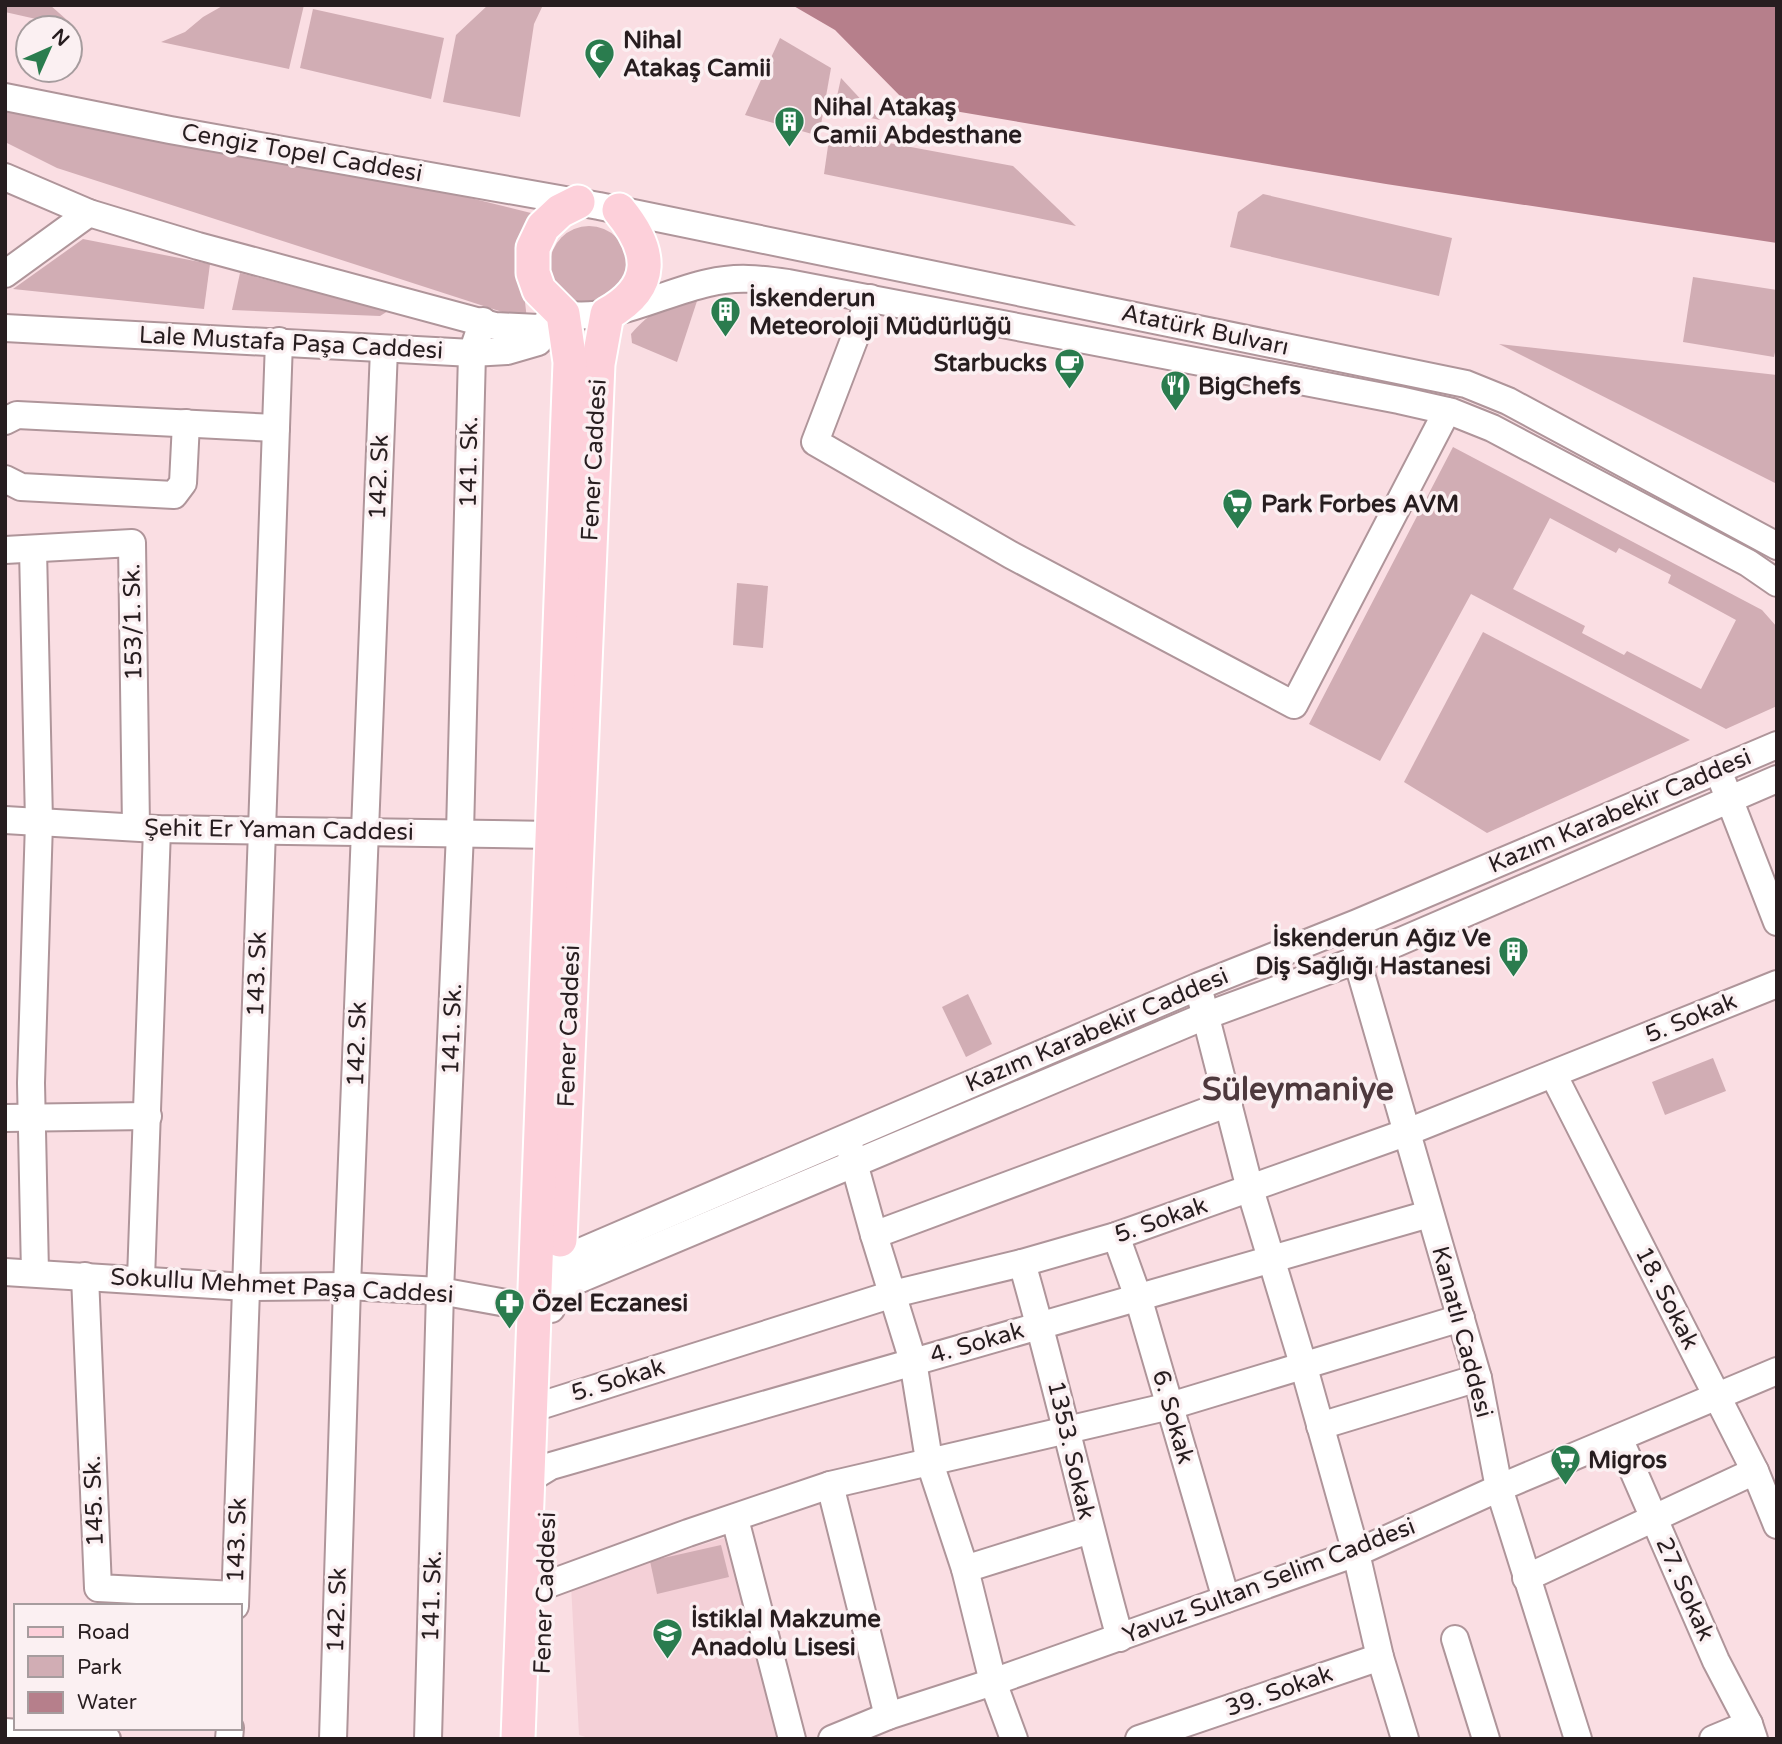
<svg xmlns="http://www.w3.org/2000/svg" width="1782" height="1744" font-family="'Varela Round',sans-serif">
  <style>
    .built { fill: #f4d0d7 }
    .green { fill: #d1adb4; fill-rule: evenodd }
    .water { fill: #b67f8b }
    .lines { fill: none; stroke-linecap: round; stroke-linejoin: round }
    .minor-casing { stroke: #af959a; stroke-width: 30 }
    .major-casing { stroke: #fff; stroke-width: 37 }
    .minor { stroke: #fff; stroke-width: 26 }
    .major { stroke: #fdd0da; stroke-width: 33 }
    .labels { text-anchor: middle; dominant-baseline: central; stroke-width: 7; stroke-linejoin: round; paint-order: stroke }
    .poi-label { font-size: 24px; font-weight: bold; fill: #271d1f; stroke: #fbf0f2; text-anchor: start }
    .street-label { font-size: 24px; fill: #271d1f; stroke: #fbf0f2 }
    .district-label { font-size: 32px; font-weight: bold; fill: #4e393d; stroke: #fbf0f2 }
  </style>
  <rect width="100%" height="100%" fill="#fadee3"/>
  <polygon class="built" points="724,1538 785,1739 592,1739 579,1735 571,1585"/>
  <g class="green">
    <polygon points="5,5 50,5 76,28 5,12"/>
    <polygon points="224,5 304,5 289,69 161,42 185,32 203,17"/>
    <polygon points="488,5 543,5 534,24 520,117 443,102 456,35"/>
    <polygon points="313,9 444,38 431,99 300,68"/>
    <polygon points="780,38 831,68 819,136 745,115"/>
    <polygon points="841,78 880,120 834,110"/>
    <polygon points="5,108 446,192 543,216 520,256 527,320 57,168 5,142"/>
    <polygon points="830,132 1013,166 1076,226 824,174"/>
    <polygon points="1263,194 1452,238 1439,296 1230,247 1238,212"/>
    <circle cx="589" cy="265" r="39"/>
    <polygon points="83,239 210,264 204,309 13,289"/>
    <polygon points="240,273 388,311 380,316 232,310"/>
    <polygon points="1693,277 1777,290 1777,342 1774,357 1683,342"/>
    <path d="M698,298l-21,64 -45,-19 -1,-9c20,-23 36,-32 67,-36z"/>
    <polygon points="1499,344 1777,375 1777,484"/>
    <path d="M1453,447l309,163 15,17v79l-51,23 -255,-135 -91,167 -71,-37zM1550,518l66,35 3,-5 52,27 -3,8 68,37 -35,69 -74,-38 -3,4 -42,-22 3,-7 -72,-37z"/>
    <polygon points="737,583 768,586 763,648 733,645"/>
    <polygon points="1483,632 1690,740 1487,833 1404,782"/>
    <polygon points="968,994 992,1044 966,1057 942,1007"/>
    <polygon points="1713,1058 1726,1091 1665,1115 1652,1082"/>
    <polygon points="721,1545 729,1577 657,1594 650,1561"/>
  </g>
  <polygon class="water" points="792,5 1777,5 1777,243 1386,184 907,103 835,30"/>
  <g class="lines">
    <defs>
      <g id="minor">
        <polyline points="5,97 170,130 599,206 1466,384 1508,401 1777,546"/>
        <polyline points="5,177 89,213 198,246 495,326 539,328 563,314"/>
        <polyline points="5,274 89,213"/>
        <polyline points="870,298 815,442 1011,555 1294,705 1447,411"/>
        <path d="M563,314c51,8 96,-20 145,-31 29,-7 51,-4 80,0l611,117 53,12 40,16 256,135 29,20"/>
        <polyline points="5,328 472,353 507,351 538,342 552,326"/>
        <polyline points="5,421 17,415 276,428"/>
        <polyline points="5,479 21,487 174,495 183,483 186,423"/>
        <polyline points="33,549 39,822 31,1083 35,1273"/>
        <polyline points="5,550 132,543 136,827"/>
        <polyline points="1723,783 1777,922"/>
        <polyline points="5,820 157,829 552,835"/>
        <polyline points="1357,942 1357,960 1478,1378 1499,1488 1578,1739"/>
        <polyline points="1201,998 1250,1189 1303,1364 1356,1553 1380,1657 1405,1739"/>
        <polyline points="1553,1074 1755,1471 1777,1525"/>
        <polyline points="5,1118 148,1116"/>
        <polyline points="849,1145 874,1235 913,1361 929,1460 965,1569 993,1682 1014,1739"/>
        <polyline points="874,1235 1229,1103"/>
        <polyline points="1116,1236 1138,1297 1226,1599"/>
        <path d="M1022,1263c36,124 63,250 98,375"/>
        <polyline points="5,1272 246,1287 347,1286 440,1291 534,1308 551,1309"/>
        <polyline points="536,1273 559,1261 1199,986 1357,923 1777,745"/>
        <polyline points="85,1276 98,1588 235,1595"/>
        <polyline points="141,1279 157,829"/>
        <polyline points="535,1298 1205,1016 1357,960 1777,779"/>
        <polyline points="530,1409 893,1294 1022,1263 1116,1236 1405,1133 1777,984"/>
        <polyline points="1320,1426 1478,1378"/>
        <polyline points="1619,1438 1716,1661 1749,1724 1754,1739"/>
        <polyline points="528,1480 551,1466 1429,1214"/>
        <polyline points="830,1485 888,1716"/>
        <polyline points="735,1519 792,1739"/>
        <polyline points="965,1569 1090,1530"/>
        <polyline points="1526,1578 1755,1471"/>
        <polyline points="523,1596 546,1585 688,1533 830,1485 1170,1406 1461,1318"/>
        <polyline points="235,1606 279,341"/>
        <polyline points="1455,1639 1486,1739"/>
        <polyline points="5,1732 107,1739"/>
        <polyline points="229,1739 230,1728"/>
        <polyline points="333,1739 347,1286 384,349"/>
        <polyline points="428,1739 440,1291 460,833 472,353 483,321"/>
        <polyline points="832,1739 888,1716 993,1682 1356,1553 1499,1488 1777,1371"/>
        <polyline points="1139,1739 1380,1657"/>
        <polyline points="1713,1739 1749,1724"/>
      </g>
      <g id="major">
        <path d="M560,1240l38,-876 9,-50c50,-28 45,-64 12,-104"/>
        <polyline points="518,1739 570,362 563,314 539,290 533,273 533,248 543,227 560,211 578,202"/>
      </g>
    </defs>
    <use href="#minor" class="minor-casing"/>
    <use href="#major" class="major-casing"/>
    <use href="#minor" class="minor"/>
    <use href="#major" class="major"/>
  </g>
  <defs>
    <symbol id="mosque-pin" viewBox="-11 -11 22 30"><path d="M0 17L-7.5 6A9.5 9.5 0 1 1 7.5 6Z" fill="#2a7c4e" stroke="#fbf0f2"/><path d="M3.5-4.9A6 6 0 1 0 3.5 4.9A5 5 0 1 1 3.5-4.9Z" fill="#fff"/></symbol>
    <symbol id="building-pin" viewBox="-11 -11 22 30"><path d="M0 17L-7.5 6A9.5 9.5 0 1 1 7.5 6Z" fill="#2a7c4e" stroke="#fbf0f2"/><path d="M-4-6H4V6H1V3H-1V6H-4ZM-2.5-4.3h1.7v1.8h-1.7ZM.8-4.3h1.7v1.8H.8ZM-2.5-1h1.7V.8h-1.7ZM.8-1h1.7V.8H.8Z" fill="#fff"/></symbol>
    <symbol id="cafe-pin" viewBox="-11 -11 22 30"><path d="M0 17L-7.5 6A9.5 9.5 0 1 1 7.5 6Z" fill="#2a7c4e" stroke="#fbf0f2"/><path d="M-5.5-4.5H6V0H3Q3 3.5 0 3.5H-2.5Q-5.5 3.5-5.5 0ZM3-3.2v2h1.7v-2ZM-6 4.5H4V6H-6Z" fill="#fff"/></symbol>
    <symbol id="restaurant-pin" viewBox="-11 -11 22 30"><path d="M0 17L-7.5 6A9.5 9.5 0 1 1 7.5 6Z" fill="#2a7c4e" stroke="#fbf0f2"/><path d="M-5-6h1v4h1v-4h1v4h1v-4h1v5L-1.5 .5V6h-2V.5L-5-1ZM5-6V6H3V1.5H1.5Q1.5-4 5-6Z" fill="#fff"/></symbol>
    <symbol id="supermarket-pin" viewBox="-11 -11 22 30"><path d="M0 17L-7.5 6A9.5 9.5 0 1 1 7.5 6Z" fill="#2a7c4e" stroke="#fbf0f2"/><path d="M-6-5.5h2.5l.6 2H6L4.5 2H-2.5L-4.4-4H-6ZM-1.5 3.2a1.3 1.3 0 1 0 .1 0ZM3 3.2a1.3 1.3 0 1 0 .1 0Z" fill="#fff"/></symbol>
    <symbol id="pharmacy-pin" viewBox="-11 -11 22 30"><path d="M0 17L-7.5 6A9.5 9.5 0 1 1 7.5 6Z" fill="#2a7c4e" stroke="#fbf0f2"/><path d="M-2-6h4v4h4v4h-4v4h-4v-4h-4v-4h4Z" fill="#fff"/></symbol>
    <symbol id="school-pin" viewBox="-11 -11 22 30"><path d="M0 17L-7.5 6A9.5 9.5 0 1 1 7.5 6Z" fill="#2a7c4e" stroke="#fbf0f2"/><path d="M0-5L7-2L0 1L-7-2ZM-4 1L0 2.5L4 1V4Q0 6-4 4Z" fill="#fff"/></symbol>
  </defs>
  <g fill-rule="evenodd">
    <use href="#mosque-pin" x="582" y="36" width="35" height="47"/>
    <use href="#building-pin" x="772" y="104" width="35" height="47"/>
    <use href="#building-pin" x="708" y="294" width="35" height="47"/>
    <use href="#cafe-pin" x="1052" y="346" width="35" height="47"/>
    <use href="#restaurant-pin" x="1158" y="368" width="35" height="47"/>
    <use href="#supermarket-pin" x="1220" y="486" width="35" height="47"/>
    <use href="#building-pin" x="1496" y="934" width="35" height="47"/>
    <use href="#pharmacy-pin" x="492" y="1286" width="35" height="47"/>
    <use href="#supermarket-pin" x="1548" y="1442" width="35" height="47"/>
    <use href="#school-pin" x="650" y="1616" width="35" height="47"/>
  </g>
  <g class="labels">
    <g class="poi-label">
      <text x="623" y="40">Nihal<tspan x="623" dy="28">Atakaş Camii</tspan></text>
      <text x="813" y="107">Nihal Atakaş<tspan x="813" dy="28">Camii Abdesthane</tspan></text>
      <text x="749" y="298">İskenderun<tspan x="749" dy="28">Meteoroloji Müdürlüğü</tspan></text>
      <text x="1047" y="363" text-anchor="end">Starbucks</text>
      <text x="1198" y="386">BigChefs</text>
      <text x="1261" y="504">Park Forbes AVM</text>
      <text x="1491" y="938" text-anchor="end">İskenderun Ağız Ve<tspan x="1491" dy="28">Diş Sağlığı Hastanesi</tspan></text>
      <text x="532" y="1303">Özel Eczanesi</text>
      <text x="1588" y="1460">Migros</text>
      <text x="691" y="1619">İstiklal Makzume<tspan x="691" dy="28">Anadolu Lisesi</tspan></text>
    </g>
    <g class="street-label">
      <text transform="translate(302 153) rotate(10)">Cengiz Topel Caddesi</text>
      <text transform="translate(1205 330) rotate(12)">Atatürk Bulvarı</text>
      <text transform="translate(291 343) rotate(3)">Lale Mustafa Paşa Caddesi</text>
      <text transform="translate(594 460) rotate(-87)">Fener Caddesi</text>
      <text transform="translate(469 462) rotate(-89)">141. Sk.</text>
      <text transform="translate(379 477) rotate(-88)">142. Sk</text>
      <text transform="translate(133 622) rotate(-91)">153/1. Sk.</text>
      <text transform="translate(1620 811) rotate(-23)">Kazım Karabekir Caddesi</text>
      <text transform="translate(279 830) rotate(1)">Şehit Er Yaman Caddesi</text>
      <text transform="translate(257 974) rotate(-88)">143. Sk</text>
      <text transform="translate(1691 1018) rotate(-22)">5. Sokak</text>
      <text transform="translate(569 1026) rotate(-88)">Fener Caddesi</text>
      <text transform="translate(452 1029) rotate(-88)">141. Sk.</text>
      <text transform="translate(1097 1030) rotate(-23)">Kazım Karabekir Caddesi</text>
      <text transform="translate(357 1044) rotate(-88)">142. Sk</text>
      <text transform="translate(1161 1220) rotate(-19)">5. Sokak</text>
      <text transform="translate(282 1286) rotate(3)">Sokullu Mehmet Paşa Caddesi</text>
      <text transform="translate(1667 1298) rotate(63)">18. Sokak</text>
      <text transform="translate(1462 1332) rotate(75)">Kanatlı Caddesi</text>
      <text transform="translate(977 1343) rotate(-16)">4. Sokak</text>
      <text transform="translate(618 1380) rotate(-17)">5. Sokak</text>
      <text transform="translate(1173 1417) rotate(74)">6. Sokak</text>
      <text transform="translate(1071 1450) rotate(77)">1353. Sokak</text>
      <text transform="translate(94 1501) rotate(-92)">145. Sk.</text>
      <text transform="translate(237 1540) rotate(-88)">143. Sk</text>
      <text transform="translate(1269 1581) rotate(-21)">Yavuz Sultan Selim Caddesi</text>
      <text transform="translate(1685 1589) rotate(66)">27. Sokak</text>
      <text transform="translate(545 1593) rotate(-88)">Fener Caddesi</text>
      <text transform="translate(432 1596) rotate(-88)">141. Sk.</text>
      <text transform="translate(337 1610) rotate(-88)">142. Sk</text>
      <text transform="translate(1279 1691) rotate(-19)">39. Sokak</text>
    </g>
    <g class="district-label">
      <text x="1298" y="1090">Süleymaniye</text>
    </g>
  </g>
  <rect width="1782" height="1744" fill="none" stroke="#271d1f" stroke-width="14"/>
  <rect x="14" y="1604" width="228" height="126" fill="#fbf0f2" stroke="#a69c9e" stroke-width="2"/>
  <rect x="28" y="1627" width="35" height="10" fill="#fdd0da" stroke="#a69c9e" stroke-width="2"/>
  <text x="77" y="1639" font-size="21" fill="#271d1f">Road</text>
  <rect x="28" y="1656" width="35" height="21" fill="#d1adb4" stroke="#a69c9e" stroke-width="2"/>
  <text x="77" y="1674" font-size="21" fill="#271d1f">Park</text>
  <rect x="28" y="1692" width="35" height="21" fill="#b67f8b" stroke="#a69c9e" stroke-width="2"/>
  <text x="77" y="1709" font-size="21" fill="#271d1f">Water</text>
  <g transform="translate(49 49) rotate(45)"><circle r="33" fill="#fbf0f2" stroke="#a69c9e" stroke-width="2"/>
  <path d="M0-5L12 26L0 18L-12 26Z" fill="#2a7c4e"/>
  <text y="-10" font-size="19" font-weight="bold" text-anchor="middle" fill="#271d1f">N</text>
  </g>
</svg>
